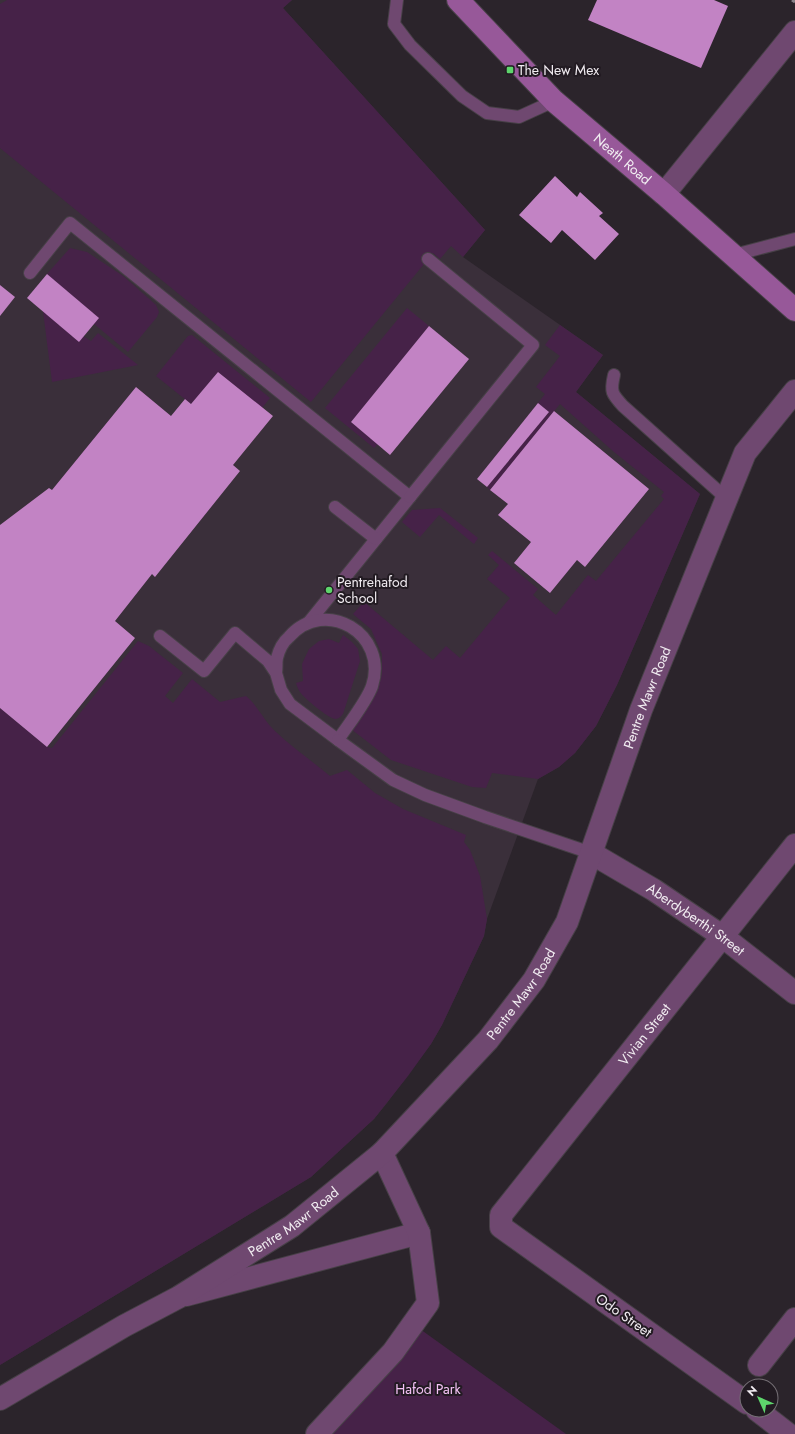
<svg xmlns="http://www.w3.org/2000/svg" width="795" height="1434" font-family="Jost,sans-serif">
  <style>
    .built { fill: #3a2f3a }
    .green { fill: #462248 }
    .building { fill: #c283c4 }
    .lines { fill: none; stroke-linecap: round; stroke-linejoin: round }
    .service-casing { stroke: #474047; stroke-width: 14 }
    .minor-casing { stroke: #474047; stroke-width: 24 }
    .tertiary-casing { stroke: #474047; stroke-width: 24 }
    .secondary-casing { stroke: #474047; stroke-width: 24 }
    .service { stroke: #6f4870; stroke-width: 12 }
    .minor { stroke: #6f4870; stroke-width: 22 }
    .tertiary { stroke: #6f4870; stroke-width: 22 }
    .secondary { stroke: #975899; stroke-width: 22 }
    .rail { stroke: #898389; stroke-width: 3; stroke-dasharray: 8 4; stroke-linecap: butt }
    .poi-dot { fill: #5ed56c; stroke: #221b22; stroke-width: 1.5 }
    .labels { text-anchor: middle; dominant-baseline: central; stroke-width: 4; stroke-linejoin: round; paint-order: stroke }
    .poi-label { font-size: 14px; fill: #f1ecf1; stroke: #221b22; text-anchor: start }
    .street-label { font-size: 14px; fill: #f1ecf1; stroke: #221b22 }
    .park-label { font-size: 14px; fill: #f5c3f6; stroke: #221b22 }
  </style>
  <rect width="100%" height="100%" fill="#2b242b"/>
  <polygon class="built" points="0,0 292,0 283,8 485,230 463,257 603,355 576,392 700,494 617,685 596,726 575,753 559,767 538,779 487,919 484,936 442,1025 431,1044 387,1103 374,1119 311,1177 0,1365"/>
  <g class="green">
    <polygon points="7,0 292,0 283,8 485,230 463,257 451,246 440,259 433,253 311,402 0,148 0,4"/>
    <polygon points="70,248 87,252 123,276 156,305 159,312 157,317 128,352 94,324 47,274"/>
    <polygon points="407,308 429,326 351,422 378,444 374,448 325,408"/>
    <polygon points="43,311 91,341 98,333 138,365 52,382"/>
    <polygon points="560,325 603,355 576,392 700,494 617,685 596,726 575,753 559,767 538,779 492,773 486,788 472,787 391,760 351,729 376,690 382,674 382,654 371,629 353,614 364,602 433,660 446,646 460,658 510,598 487,579 499,565 488,555 492,551 538,589 533,595 556,615 588,575 596,581 664,499 661,496 664,492 614,452 560,404 490,490 487,487 548,412 538,403 545,394 536,387 560,356 545,345"/>
    <polygon points="192,335 270,398 262,408 218,372 191,404 156,376 188,336"/>
    <polygon points="440,508 478,538 474,544 439,515 420,537 402,522 412,510"/>
    <path d="M343,635l9,7 6,7 2,12 -17,53c-2,2 -4,5 -8,5 -7,-1 -30,-20 -35,-27 -2,-3 -3,-6 -4,-9l7,-2 -1,-17 7,-15 10,-8 10,-2 10,4z"/>
    <path d="M138,641l11,5 34,27 -18,23 8,7 19,-24 28,23 26,-6c12,10 18,25 30,36 17,16 36,29 54,44l17,-6 28,23 28,16 63,26 -2,7 6,8 10,26 7,43 -3,17 -42,89 -11,19 -23,32 -34,43 -63,58 -311,188v-657l47,39 5,1z"/>
    <polygon points="420,1329 566,1434 332,1434"/>
  </g>
  <g class="building">
    <polygon points="597,0 714,0 728,6 701,68 588,20"/>
    <polygon points="555,176 577,197 580,192 603,213 599,216 619,234 595,260 562,230 551,243 519,215"/>
    <polygon points="47,274 99,318 79,342 27,298"/>
    <polygon points="0,285 15,297 0,316"/>
    <polygon points="429,326 469,359 390,455 351,422"/>
    <polygon points="218,372 273,416 233,465 240,471 155,577 152,574 115,621 135,638 47,747 0,708 0,525 49,488 52,490 136,387 171,416 185,399 191,404"/>
    <polygon points="538,403 549,412 487,487 477,479"/>
    <polygon points="554,411 649,489 585,567 577,560 550,593 514,563 531,542 498,515 508,504 490,490"/>
  </g>
  <g class="lines">
    <defs>
      <g id="service">
        <polyline points="397,0 394,24 410,45 462,96 487,113 519,117 554,101"/>
        <polyline points="734,255 795,239"/>
        <polyline points="30,273 70,223 410,497 309,622"/>
        <path d="M614,375c-4,17 -2,19 9,31l103,92"/>
        <polyline points="410,497 533,345 428,259"/>
        <polyline points="335,507 376,539"/>
        <path d="M160,636l44,35 31,-38 33,28 8,12 5,17 9,14 48,36c10,-15 29,-39 34,-54 17,-52 -47,-90 -83,-49 -6,5 -10,13 -12,21 -1,5 0,10 -1,15"/>
        <polyline points="338,740 393,780 425,795 485,817 591,853"/>
      </g>
      <g id="minor">
        <polyline points="664,194 795,32"/>
        <path id="s1" d="M591,853l63,37 68,46 73,57"/>
        <polyline points="186,1295 419,1233"/>
        <polyline points="759,1365 795,1319"/>
        <path id="s2" d="M747,1403l-246,-176v-12l294,-370"/>
        <polyline points="757,1410 788,1434"/>
        <polyline points="317,1434 393,1352 428,1303 419,1233 382,1153"/>
      </g>
      <g id="tertiary">
        <path id="s3" d="M0,1399l124,-73 55,-29 113,-71 90,-73 106,-113 46,-60 33,-58 74,-212 104,-257 50,-62"/>
      </g>
      <g id="secondary">
        <path id="s4" d="M458,0l96,101 110,93 131,116"/>
      </g>
    </defs>
    <use href="#service" class="service-casing"/>
    <use href="#minor" class="minor-casing"/>
    <use href="#tertiary" class="tertiary-casing"/>
    <use href="#secondary" class="secondary-casing"/>
    <use href="#service" class="service"/>
    <use href="#minor" class="minor"/>
    <use href="#tertiary" class="tertiary"/>
    <use href="#secondary" class="secondary"/>
    <polyline class="rail" points="792,0 795,2"/>
  </g>
  <g class="poi-dot">
    <rect x="506" y="66" width="8" height="8" rx="2"/>
    <circle cx="329" cy="590" r="4"/>
  </g>
  <g class="labels">
    <g class="poi-label">
      <text x="518" y="70">The New Mex</text>
      <text x="337" y="582">Pentrehafod<tspan x="337" dy="16">School</tspan></text>
    </g>
    <g class="street-label">
      <text stroke="none"><textPath href="#s4" startOffset="229">Neath Road</textPath></text>
      <text stroke="none"><textPath href="#s3" startOffset="991">Pentre Mawr Road</textPath></text>
      <text stroke="none"><textPath href="#s1" startOffset="124">Aberdyberthi Street</textPath></text>
      <text stroke="none"><textPath href="#s3" startOffset="667">Pentre Mawr Road</textPath></text>
      <text stroke="none"><textPath href="#s2" startOffset="545">Vivian Street</textPath></text>
      <text stroke="none"><textPath href="#s3" startOffset="343">Pentre Mawr Road</textPath></text>
      <text transform="translate(624 1315) rotate(35)">Odo Street</text>
    </g>
    <g class="park-label">
      <text x="428" y="1389">Hafod Park</text>
    </g>
  </g>
  <g transform="translate(759 1398) rotate(315)"><circle r="19" fill="#221b22" stroke="#756f75"/>
  <path d="M0-3L7 15L0 10L-7 15Z" fill="#5ed56c"/>
  <text y="-6" font-size="11" font-weight="bold" text-anchor="middle" fill="#f1ecf1">N</text>
  </g>
</svg>
